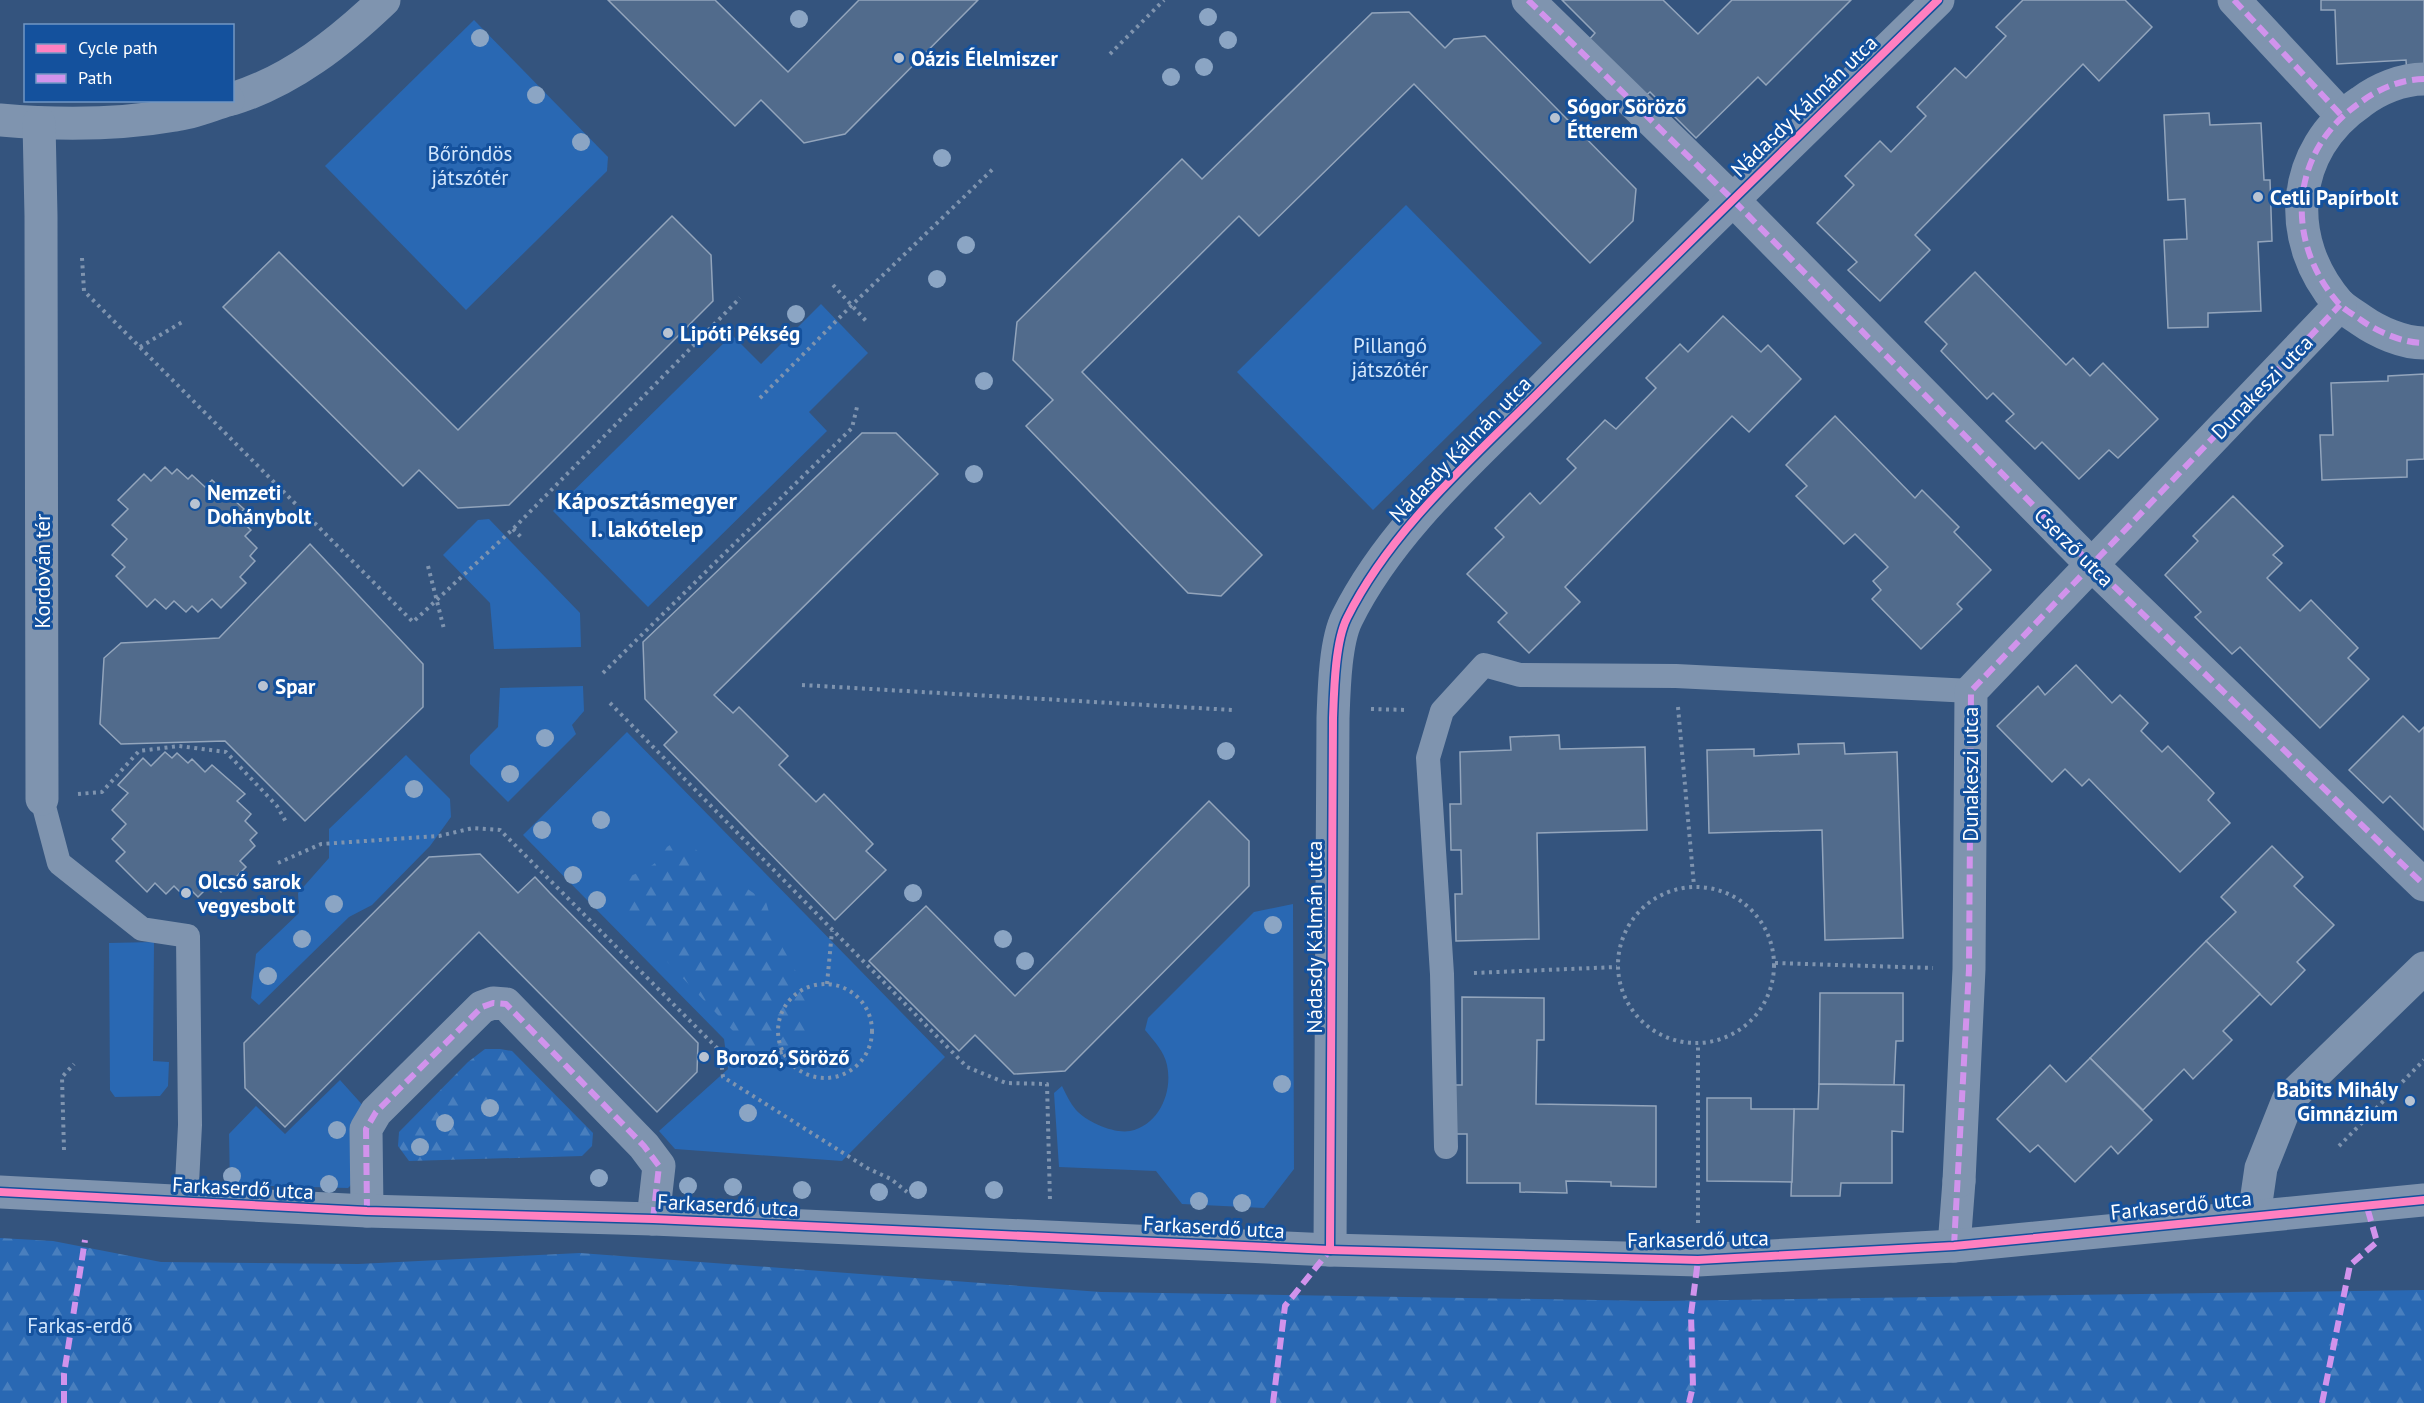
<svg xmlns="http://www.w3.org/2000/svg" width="2424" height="1403" font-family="'PT Sans',sans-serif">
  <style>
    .green { fill: #2968b3 }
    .forest { fill: url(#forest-firs) }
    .building { fill: #516b8c; stroke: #93a5bc; stroke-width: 1.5 }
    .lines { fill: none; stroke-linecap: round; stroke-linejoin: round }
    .path { stroke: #7f94af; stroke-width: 4; stroke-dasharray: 3 4.5; stroke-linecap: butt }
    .service { stroke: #7f94af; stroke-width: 24 }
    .pedestrian { stroke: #7f94af; stroke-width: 33 }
    .minor { stroke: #7f94af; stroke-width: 33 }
    .tertiary { stroke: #7f94af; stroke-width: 33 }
    .quiet { stroke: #d193ec; stroke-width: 6; stroke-dasharray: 12 6; stroke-linecap: butt }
    .cycleway-casing { stroke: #14519d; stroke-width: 11 }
    .cycleway { stroke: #ff80c0; stroke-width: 8 }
    .tree { fill: #8ba5c4 }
    .poi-dot { fill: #b8c3d2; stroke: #14519d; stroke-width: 2 }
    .labels { text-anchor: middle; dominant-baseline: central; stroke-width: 6; stroke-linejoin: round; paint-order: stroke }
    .poi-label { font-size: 21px; font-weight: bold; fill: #fff; stroke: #14519d; text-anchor: start }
    .street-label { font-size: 21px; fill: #fff; stroke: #14519d }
    .park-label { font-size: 21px; fill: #d3e7fd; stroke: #14519d }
    .quarter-label { font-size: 24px; font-weight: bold; fill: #fff; stroke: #14519d }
  </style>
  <defs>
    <pattern id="forest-firs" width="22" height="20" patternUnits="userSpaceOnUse" patternTransform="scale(1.5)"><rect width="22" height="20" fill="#2968b3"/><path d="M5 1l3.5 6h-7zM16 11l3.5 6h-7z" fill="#497fbe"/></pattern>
  </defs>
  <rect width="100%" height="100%" fill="#34547e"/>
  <g class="green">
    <polygon points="474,20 608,157 607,171 466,310 325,166"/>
    <polygon points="1406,205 1542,343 1373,510 1237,372"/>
    <polygon points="821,304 868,353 809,412 827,431 648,607 553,511 732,335 761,364"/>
    <polygon points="489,519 580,613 581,647 494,649 490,603 443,555 478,520"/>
    <polygon points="583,686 584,711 572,725 576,734 508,802 470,764 470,755 498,727 500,688"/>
    <polygon points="627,732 945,1057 842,1161 675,1149 659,1131 728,1069 724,1039 523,835"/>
    <polygon points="406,755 450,799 451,817 430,846 372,905 349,917 259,1005 251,998 256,954 299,913 298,893 329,858 329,829"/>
    <path d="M1293,904l1,265 -30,39 -82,-4 -26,-33 -97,-4 -5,-74 8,-7c4,8 8,17 14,24 11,12 38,24 54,21 29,-6 43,-39 37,-66 -3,-14 -13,-24 -22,-35l3,-12 106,-106z"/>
    <polygon points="154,942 153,1061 169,1062 168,1086 160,1096 115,1097 110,1090 109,943"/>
    <polygon points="340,1080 367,1110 354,1182 348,1188 230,1185 229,1134 256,1106 285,1134"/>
  </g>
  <g class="forest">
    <polygon points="683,836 725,880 742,885 766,902 776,936 808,993 805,1036 794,1060 771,1074 748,1066 734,1032 621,913 628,877 647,869 659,860 667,847"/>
    <polygon points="485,1049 500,1049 512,1051 593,1133 592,1146 582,1156 409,1161 398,1146 399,1132 468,1062"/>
    <polygon points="0,1238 53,1241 161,1262 358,1264 580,1253 1101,1292 1655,1301 2424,1290 2424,1403 0,1403"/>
  </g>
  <g class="building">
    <polygon points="608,0 715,0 788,72 859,0 978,0 845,134 804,143 761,100 735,126"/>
    <polygon points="1562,0 1663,0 1698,34 1732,0 1851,0 1766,85 1758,77 1696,138 1650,92 1643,98 1587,42 1595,33"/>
    <polygon points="2023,0 2125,0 2152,27 2099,81 2083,64 1915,235 1930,250 1880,301 1848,270 1857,262 1817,223 1854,185 1845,176 1880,141 1891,152 1926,116 1917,107 1955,68 1966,78 2006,36 1996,27"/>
    <polygon points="2321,0 2424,0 2424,74 2407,75 2406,60 2337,64 2335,10 2321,10"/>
    <polygon points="1409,12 1445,48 1454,39 1485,36 1636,189 1633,221 1590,263 1414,84 1259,236 1239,216 1082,372 1262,555 1221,596 1188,593 1026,426 1053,400 1013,360 1017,322 1182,159 1202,179 1372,13"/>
    <polygon points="2209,113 2210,125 2261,123 2264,180 2270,180 2272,241 2258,242 2261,311 2208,313 2208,327 2168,328 2164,240 2187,239 2185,199 2168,200 2164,115"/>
    <polygon points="672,216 711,255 713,301 509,505 458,508 419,470 403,486 223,307 279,252 458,430"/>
    <polygon points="1975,272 2066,365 2073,358 2090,376 2103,363 2158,419 2118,458 2109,450 2079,479 2042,442 2035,449 2006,421 2014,414 1993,393 1987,399 1941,351 1947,344 1925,322"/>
    <polygon points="1723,316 1761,352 1768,345 1801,379 1749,432 1732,416 1565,587 1580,602 1529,653 1498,622 1507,613 1467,574 1504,537 1495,528 1530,493 1540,504 1576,468 1567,459 1605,420 1616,429 1656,388 1646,378 1680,344 1688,352"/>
    <polygon points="2424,374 2424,459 2407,460 2407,477 2322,480 2320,435 2333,435 2331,383 2388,381 2388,376"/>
    <polygon points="1835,416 1915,498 1922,490 1959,527 1954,532 1991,570 1957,604 1962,609 1921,649 1872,599 1881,590 1873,581 1888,567 1855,534 1844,544 1796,496 1807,486 1786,465"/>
    <polygon points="862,433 896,433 938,474 714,695 733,713 739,707 788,756 779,765 816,802 824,794 873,844 866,851 886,870 835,920 664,745 677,732 645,699 643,642"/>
    <polygon points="165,467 172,474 177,469 188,479 192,475 205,487 212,480 244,509 237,517 251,530 245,536 257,548 250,556 255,561 240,577 246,583 221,608 212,599 198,612 192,606 186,612 174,601 166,609 155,599 147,607 116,576 125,567 112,555 127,539 112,525 128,509 118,500 144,474 151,481"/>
    <polygon points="2233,496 2283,546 2273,555 2282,563 2267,578 2300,611 2311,600 2358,648 2348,658 2369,679 2320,728 2240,647 2232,654 2195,617 2201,612 2165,575 2198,541 2193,536"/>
    <polygon points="310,544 423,664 423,707 305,821 225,741 121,744 100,724 104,658 121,643 219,638"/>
    <polygon points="2076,665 2112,703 2120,695 2148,723 2141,731 2162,752 2168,746 2214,793 2208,800 2230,823 2180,872 2089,779 2082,786 2065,769 2052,782 1997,726 2038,686 2045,695"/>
    <polygon points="2403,716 2419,732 2424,727 2424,830 2390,796 2383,803 2349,770"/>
    <polygon points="1559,735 1560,749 1645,747 1647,830 1537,833 1539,939 1456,941 1455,894 1462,894 1461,850 1451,850 1450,804 1461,804 1460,752 1511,750 1510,737"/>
    <polygon points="1844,743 1845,754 1897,752 1903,938 1825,940 1822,830 1709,833 1707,750 1754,749 1754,756 1799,754 1798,744"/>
    <polygon points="165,752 172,758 177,753 188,763 192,759 205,772 212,765 245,794 237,801 251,814 245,821 257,833 250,840 255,846 240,861 246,867 221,892 212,883 198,897 191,890 185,897 174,886 166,894 155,883 147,892 116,861 125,852 112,839 126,824 112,810 128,793 118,785 143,758 151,766"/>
    <polygon points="1209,801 1249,841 1249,886 1065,1071 1014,1074 975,1035 959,1051 869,961 926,906 1015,996"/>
    <polygon points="2272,846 2303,877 2294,886 2334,925 2297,962 2305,970 2271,1005 2206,941 2236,912 2221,897"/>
    <polygon points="480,854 518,893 535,877 550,893 698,1043 697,1072 657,1112 479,932 285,1127 245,1088 244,1043 429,857"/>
    <polygon points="2206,941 2260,994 2223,1031 2232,1040 2193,1079 2184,1069 2143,1110 2090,1058"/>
    <polygon points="1820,993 1903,993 1903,1041 1896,1041 1894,1085 1819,1084"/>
    <polygon points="1462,997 1544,998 1544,1040 1537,1040 1536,1104 1656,1106 1656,1187 1611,1186 1611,1182 1566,1181 1567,1193 1520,1192 1520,1183 1467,1183 1467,1134 1451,1134 1451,1085 1462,1085"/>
    <polygon points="2090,1058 2152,1120 2118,1154 2111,1146 2075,1182 2038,1145 2030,1152 1997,1119 2050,1065 2066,1082"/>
    <polygon points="1819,1084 1904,1085 1903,1132 1892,1131 1892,1183 1841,1183 1840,1196 1791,1196 1794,1109 1818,1109"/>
    <polygon points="1707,1098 1751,1098 1751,1109 1794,1109 1792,1182 1707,1181"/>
  </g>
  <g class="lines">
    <g class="path">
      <polyline points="1110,54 1164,0"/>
      <polyline points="82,258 84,291 413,622 513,529 740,298"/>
      <polyline points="833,285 868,323"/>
      <polyline points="140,347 184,321"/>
      <polyline points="760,398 852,305 995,167"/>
      <polyline points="513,529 521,537"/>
      <polyline points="428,566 444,629"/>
      <polyline points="603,673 852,428 857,407"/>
      <polyline points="802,685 1232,710"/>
      <polyline points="610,703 967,1067 1006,1083 1047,1084 1050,1201"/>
      <polyline points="1678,707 1694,886"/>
      <polyline points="1371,709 1408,710"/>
      <polyline points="78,794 102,792 139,751 179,746 226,752 277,806 286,822"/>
      <polyline points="278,863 321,844 439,836 473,828 500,830 720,1051 723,1077 867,1168 891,1179 907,1192"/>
      <circle cx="1696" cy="965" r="78"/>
      <polyline points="1775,963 1933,968"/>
      <polyline points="1474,973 1617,967"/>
      <polyline points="827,984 832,931"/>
      <circle cx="825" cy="1031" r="47"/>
      <polyline points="721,1065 783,1052"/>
      <polyline points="2339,1146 2424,1060"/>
      <polyline points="64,1150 62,1077 74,1064"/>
      <polyline points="1698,1223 1698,1044"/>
    </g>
    <g class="service">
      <polyline points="42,799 59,863 142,929 188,936 190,1125 186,1203"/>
      <polyline points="1446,1147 1442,974 1428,758 1442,711 1484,665 1520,675 1676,676 1971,691"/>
    </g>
    <polyline class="pedestrian" points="1954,1246 1959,1181"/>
    <g class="minor">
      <polyline points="1528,0 1733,200 2092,565 2424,885"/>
      <polyline points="2234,0 2341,115"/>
      <path d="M2424,79c-22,0 -46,10 -63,23 -71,48 -78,138 -22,202 6,6 15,11 22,16 17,12 42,23 63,23"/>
      <path d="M232,99c59,-18 108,-57 152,-99"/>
      <path d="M0,120c58,5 118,5 175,-5 18,-2 36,-10 53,-15"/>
      <polyline points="39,123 41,216 42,799"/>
      <polyline points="1959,1181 1969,969 1971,691 2340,305"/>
      <polyline points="367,1211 366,1129 376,1112 482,1007 493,1003 506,1004 644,1146 659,1166 653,1219"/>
      <polyline points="2254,1216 2261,1168 2288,1100 2424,968"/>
      <path d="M1330,1250l3,-532c1,-27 2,-76 14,-100 45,-91 128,-161 199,-233 129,-130 261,-257 392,-385"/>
    </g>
    <polyline class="tertiary" points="0,1192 367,1211 653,1219 1330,1250 1698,1260 1954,1246 2424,1200"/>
    <g class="quiet">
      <polyline points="1528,0 1733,200 2092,565 2424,885"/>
      <polyline points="2234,0 2341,115"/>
      <path d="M2424,79c-22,0 -46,10 -63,23 -71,48 -78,138 -22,202 6,6 15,11 22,16 17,12 42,23 63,23"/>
      <polyline points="367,1211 366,1129 376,1112 482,1007 493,1003 506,1004 644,1146 659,1166 653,1219"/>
      <polyline points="1954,1246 1969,969 1971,691 2340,305"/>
      <polyline points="64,1403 64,1374 85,1240"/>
      <polyline points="1273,1403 1285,1306 1330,1250"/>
      <polyline points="1689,1403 1693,1386 1691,1314 1698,1260"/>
      <polyline points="2322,1403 2350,1265 2377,1242 2367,1207"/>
    </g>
    <defs>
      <g id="cycleway">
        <polyline points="0,1192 367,1211 653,1219 1330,1250 1698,1260 1954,1246 2424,1200"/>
        <path d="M1330,1250l3,-532c1,-27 2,-76 14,-100 45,-91 128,-161 199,-233 129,-130 261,-257 392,-385"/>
      </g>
    </defs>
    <use href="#cycleway" class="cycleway-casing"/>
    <use href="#cycleway" class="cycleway"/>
  </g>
  <g class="tree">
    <circle cx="1208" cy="17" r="9"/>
    <circle cx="799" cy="19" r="9"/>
    <circle cx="480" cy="38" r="9"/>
    <circle cx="1228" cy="40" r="9"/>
    <circle cx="1204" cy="67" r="9"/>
    <circle cx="1171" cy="77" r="9"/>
    <circle cx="536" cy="95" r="9"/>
    <circle cx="581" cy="142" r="9"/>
    <circle cx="942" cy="158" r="9"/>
    <circle cx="966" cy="245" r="9"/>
    <circle cx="937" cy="279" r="9"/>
    <circle cx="796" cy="314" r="9"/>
    <circle cx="984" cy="381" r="9"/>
    <circle cx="974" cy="474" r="9"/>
    <circle cx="545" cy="738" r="9"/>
    <circle cx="1226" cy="751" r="9"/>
    <circle cx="510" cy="774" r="9"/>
    <circle cx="414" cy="789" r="9"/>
    <circle cx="601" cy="820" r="9"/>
    <circle cx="542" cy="830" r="9"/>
    <circle cx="573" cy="875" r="9"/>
    <circle cx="913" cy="893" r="9"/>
    <circle cx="597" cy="900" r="9"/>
    <circle cx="334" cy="904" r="9"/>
    <circle cx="1273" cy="925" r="9"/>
    <circle cx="302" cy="939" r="9"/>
    <circle cx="1003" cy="939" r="9"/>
    <circle cx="1025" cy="961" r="9"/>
    <circle cx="268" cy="976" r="9"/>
    <circle cx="1282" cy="1084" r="9"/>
    <circle cx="490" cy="1108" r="9"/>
    <circle cx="748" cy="1113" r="9"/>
    <circle cx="445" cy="1123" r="9"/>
    <circle cx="337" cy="1130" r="9"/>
    <circle cx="420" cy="1147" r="9"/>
    <circle cx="232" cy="1176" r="9"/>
    <circle cx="599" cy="1178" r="9"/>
    <circle cx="329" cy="1184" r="9"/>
    <circle cx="688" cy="1186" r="9"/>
    <circle cx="733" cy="1187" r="9"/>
    <circle cx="802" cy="1190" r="9"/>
    <circle cx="918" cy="1190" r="9"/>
    <circle cx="994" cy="1190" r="9"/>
    <circle cx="879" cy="1192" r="9"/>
    <circle cx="1199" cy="1201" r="9"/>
    <circle cx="1242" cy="1203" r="9"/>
  </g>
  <g class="poi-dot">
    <circle cx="899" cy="58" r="6"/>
    <circle cx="1555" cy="118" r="6"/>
    <circle cx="2258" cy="197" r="6"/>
    <circle cx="668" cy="333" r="6"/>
    <circle cx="195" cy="504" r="6"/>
    <circle cx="263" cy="686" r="6"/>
    <circle cx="186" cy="893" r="6"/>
    <circle cx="704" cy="1057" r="6"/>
    <circle cx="2410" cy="1101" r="6"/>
  </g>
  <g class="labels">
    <g class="poi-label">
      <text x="911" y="58">Oázis Élelmiszer</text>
      <text x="1567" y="106">Sógor Söröző<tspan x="1567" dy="24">Étterem</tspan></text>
      <text x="2270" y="197">Cetli Papírbolt</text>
      <text x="680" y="333">Lipóti Pékség</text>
      <text x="207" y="492">Nemzeti<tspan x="207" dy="24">Dohánybolt</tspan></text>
      <text x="275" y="686">Spar</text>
      <text x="198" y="881">Olcsó sarok<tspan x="198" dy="24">vegyesbolt</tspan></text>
      <text x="716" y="1057">Borozó, Söröző</text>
      <text x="2398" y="1089" text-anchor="end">Babits Mihály<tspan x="2398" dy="24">Gimnázium</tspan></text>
    </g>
    <g class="street-label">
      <text transform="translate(1804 106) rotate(-44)">Nádasdy Kálmán utca</text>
      <text transform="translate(2262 387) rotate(-46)">Dunakeszi utca</text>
      <text transform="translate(1460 449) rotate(-46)">Nádasdy Kálmán utca</text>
      <text transform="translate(2074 547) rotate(45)">Cserző utca</text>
      <text transform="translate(42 571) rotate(-90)">Kordován tér</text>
      <text transform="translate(1970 774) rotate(-90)">Dunakeszi utca</text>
      <text transform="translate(1314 937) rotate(-90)">Nádasdy Kálmán utca</text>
      <text transform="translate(243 1188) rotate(3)">Farkaserdő utca</text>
      <text transform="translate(728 1205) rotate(3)">Farkaserdő utca</text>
      <text transform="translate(2181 1205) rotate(-6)">Farkaserdő utca</text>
      <text transform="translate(1214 1227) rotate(3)">Farkaserdő utca</text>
      <text transform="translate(1698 1239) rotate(-1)">Farkaserdő utca</text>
    </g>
    <g class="park-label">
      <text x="470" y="153">Bőröndös<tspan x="470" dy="24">játszótér</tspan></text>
      <text x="1390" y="345">Pillangó<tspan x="1390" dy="24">játszótér</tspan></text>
      <text x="80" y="1325">Farkas-erdő</text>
    </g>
    <g class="quarter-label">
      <text x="647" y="500">Káposztásmegyer<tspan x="647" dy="28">I. lakótelep</tspan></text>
    </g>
  </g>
  <rect x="24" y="24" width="210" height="78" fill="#14519d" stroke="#7297c4" stroke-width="1.5"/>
  <rect x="36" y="44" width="30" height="9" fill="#ff80c0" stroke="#7297c4" stroke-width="1.5"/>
  <text x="78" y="54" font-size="18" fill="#ffffff">Cycle path</text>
  <rect x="36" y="74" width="30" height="9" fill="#d193ec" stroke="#7297c4" stroke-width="1.5"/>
  <text x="78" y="84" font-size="18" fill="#ffffff">Path</text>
</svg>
